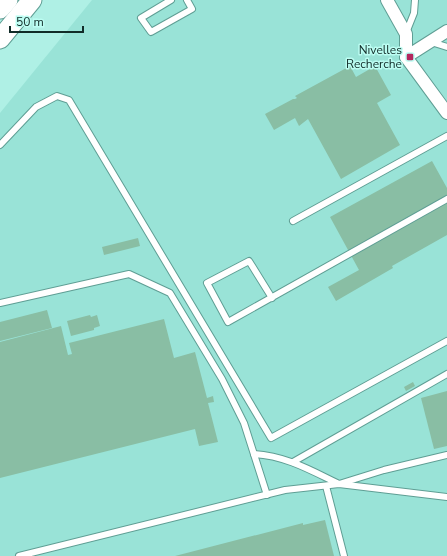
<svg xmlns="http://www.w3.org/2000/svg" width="447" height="556" font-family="'Nunito Sans',sans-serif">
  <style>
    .built { fill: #99e3d7 }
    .building { fill: #89bea4 }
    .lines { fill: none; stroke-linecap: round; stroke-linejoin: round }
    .service-casing { stroke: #5f9e94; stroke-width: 8 }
    .minor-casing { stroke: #5f9e94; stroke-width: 14 }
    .trunk-casing { stroke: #5f9e94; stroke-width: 21 }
    .service { stroke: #fff; stroke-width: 6 }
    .minor { stroke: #fff; stroke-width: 12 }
    .trunk { stroke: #fff; stroke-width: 19 }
    .poi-dot { fill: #b4275e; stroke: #bcfdf2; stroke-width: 1.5 }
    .labels { text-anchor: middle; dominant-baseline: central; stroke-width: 3; stroke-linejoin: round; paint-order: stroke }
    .poi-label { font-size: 12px; fill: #112c28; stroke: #bcfdf2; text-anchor: end }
  </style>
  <rect width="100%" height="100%" fill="#aff0e5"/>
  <polygon class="built" points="92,0 447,0 447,556 0,556 0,113"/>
  <g class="building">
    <polygon points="350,66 356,77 375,66 391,95 377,103 400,145 341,179 308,119 299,126 295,118 274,130 265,114 293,99 295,99 297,98 295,96"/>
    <polygon points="432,161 447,188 447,235 392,266 393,268 336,301 328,287 359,270 330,217"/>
    <polygon points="138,238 140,246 104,255 102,247"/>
    <polygon points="47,310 52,328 0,341 0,322"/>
    <polygon points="90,315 91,317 97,315 100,326 94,328 94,330 71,336 67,321"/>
    <polygon points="164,319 174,358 195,352 207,398 213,396 214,402 208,403 218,442 199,446 195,429 0,478 0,342 61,326 68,355 72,354 69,343"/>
    <polygon points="413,382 415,386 406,391 404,387"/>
    <polygon points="447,391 447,446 434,449 421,398"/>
    <polygon points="325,520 334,556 175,556 303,523 303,525"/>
  </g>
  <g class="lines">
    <defs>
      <g id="service">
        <polyline points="171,0 141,18 151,32 192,9 187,0"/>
        <polyline points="406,33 414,13 415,0"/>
        <polyline points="431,42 447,47"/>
        <polyline points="0,145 36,107 57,96 69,100 271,438 447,341"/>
        <polyline points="293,221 447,136"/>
        <polyline points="272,298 249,261 207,283 228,322 447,199"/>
        <polyline points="0,303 129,274 170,293 222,379 244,423 267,495"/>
        <path d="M254,454c32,2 56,16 85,30l45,-14 63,-15"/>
        <polyline points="293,462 447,374"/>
        <polyline points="326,486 344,556"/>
        <polyline points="19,556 285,490 339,484 447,497"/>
      </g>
      <g id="minor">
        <polyline points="387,0 406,34 406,57 447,113"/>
        <polyline points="406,57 447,31"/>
      </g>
      <g id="trunk">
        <polyline points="0,9 8,0"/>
        <polyline points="0,39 32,0"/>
      </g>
    </defs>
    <use href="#service" class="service-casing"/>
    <use href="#minor" class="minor-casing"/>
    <use href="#trunk" class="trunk-casing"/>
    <use href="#service" class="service"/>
    <use href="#minor" class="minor"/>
    <use href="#trunk" class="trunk"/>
  </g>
  <rect class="poi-dot" x="406" y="53" width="8" height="8" rx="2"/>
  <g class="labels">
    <g class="poi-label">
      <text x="402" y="50">Nivelles<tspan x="402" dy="14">Recherche</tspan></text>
    </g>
  </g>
  <path d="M10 26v6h73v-6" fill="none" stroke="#112c28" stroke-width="2"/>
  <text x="16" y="26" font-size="12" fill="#112c28" stroke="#bcfdf2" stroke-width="3" paint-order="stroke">50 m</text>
</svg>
